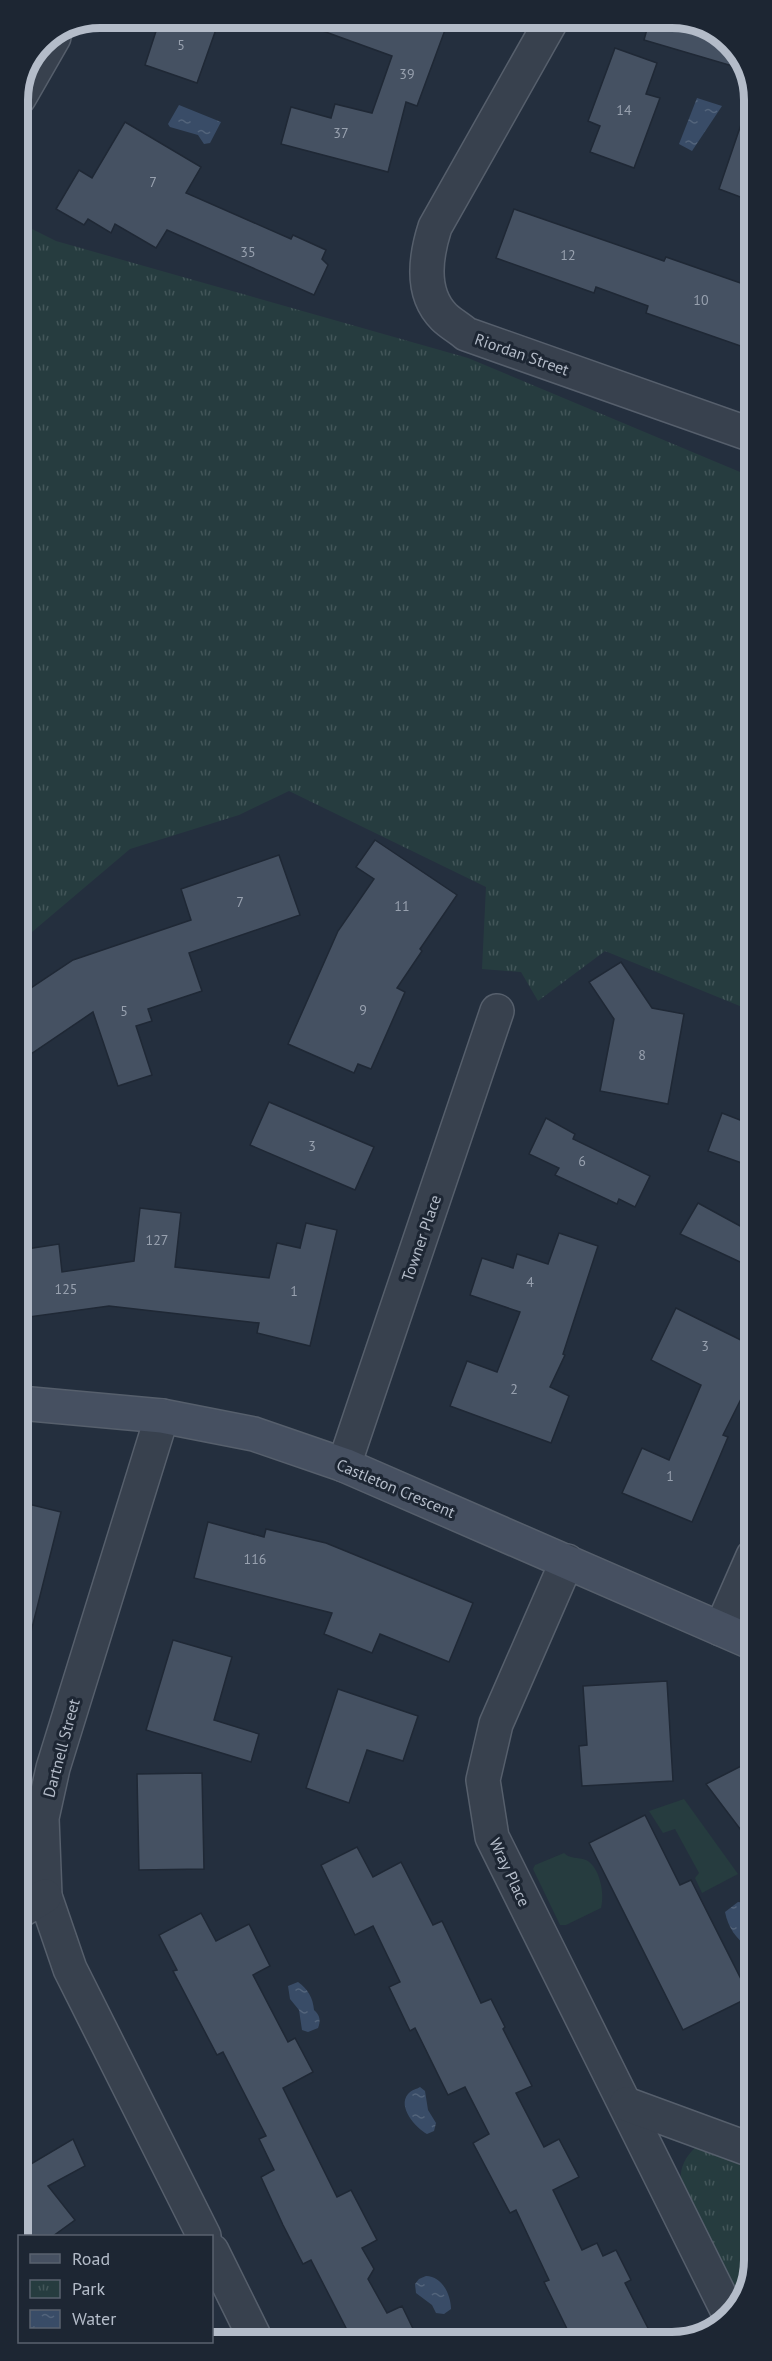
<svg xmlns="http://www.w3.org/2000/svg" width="772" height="2361" font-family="'PT Sans',sans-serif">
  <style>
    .grass { fill: #263c3f }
    .park { fill: url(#park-tufts) }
    .water { fill: url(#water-ripples) }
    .building { fill: #455162; stroke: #1f2835; stroke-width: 1.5 }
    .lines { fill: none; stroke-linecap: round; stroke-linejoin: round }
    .street-casing { stroke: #565f6c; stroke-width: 36 }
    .secondary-casing { stroke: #565f6c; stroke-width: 36 }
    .street { stroke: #38414e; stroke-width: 33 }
    .secondary { stroke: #465061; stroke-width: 33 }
    .labels { text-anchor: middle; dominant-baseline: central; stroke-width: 6; stroke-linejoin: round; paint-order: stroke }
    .number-label { font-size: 14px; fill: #98a1af }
    .street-label { font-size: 16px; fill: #b4bcc9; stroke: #1d2633 }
    .rim { fill: none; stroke: #b4bcc9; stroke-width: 8 }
  </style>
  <defs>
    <pattern id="park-tufts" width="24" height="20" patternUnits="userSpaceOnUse" patternTransform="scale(1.5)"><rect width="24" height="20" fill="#263c3f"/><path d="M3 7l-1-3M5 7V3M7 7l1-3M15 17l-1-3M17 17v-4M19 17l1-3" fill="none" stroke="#435659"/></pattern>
    <pattern id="water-ripples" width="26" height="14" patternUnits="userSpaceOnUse" patternTransform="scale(1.5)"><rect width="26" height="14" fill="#394c67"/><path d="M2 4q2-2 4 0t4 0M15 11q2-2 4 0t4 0" fill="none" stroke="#53647b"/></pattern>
  </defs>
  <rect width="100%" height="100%" fill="#242f3e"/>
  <g class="grass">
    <polygon points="684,1799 738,1874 702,1893 695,1878 699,1873 675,1829 663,1833 649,1811"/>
    <path d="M564,1853c6,6 14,4 22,7 14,7 19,34 15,48l-35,17h-6l-27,-56 2,-4z"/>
  </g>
  <g class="park">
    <polygon points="18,222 56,241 468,358 752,477 752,1011 605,951 538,1001 521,972 482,969 486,887 289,791 239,815 130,849 19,943"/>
    <path d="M696,2147l58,10v104l-15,43 -58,-116c-2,-18 2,-29 15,-41z"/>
  </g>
  <g class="water">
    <polygon points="697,98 722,106 692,151 679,144"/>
    <polygon points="179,105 221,122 210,143 204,144 198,135 170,127 168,124"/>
    <path d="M738,1902l9,1 7,4v38l-6,2c-12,-8 -20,-20 -23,-35z"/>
    <path d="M298,1982c10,7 15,16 16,28 6,5 7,11 4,18l-10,4 -6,-2 -3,-20 -9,-11 -2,-13z"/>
    <path d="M420,2087l5,4 3,19 8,13 -2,8 -7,3c-11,-6 -30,-27 -19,-40 3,-4 9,-5 12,-7z"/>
    <path d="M426,2276c16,0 25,19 25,33l-7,5 -8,-1 -4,-8 -16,-12 -1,-9 4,-5z"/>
  </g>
  <g class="building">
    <polygon points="171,18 220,18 197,83 145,65 159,22 168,25"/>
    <polygon points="299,18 433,18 431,24 445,30 417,106 406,102 388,172 281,144 291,107 331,118 335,104 372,113 392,56 298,22"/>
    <polygon points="650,18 678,18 726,38 746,70 644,40"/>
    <polygon points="615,48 657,63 646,94 660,98 634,168 590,152 600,126 588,121"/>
    <polygon points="747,107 751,108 751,201 719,189"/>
    <polygon points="125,122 201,167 186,193 291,239 293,235 326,250 322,259 328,265 314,295 167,230 156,248 115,224 111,233 88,219 84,225 56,209 79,170 92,178"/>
    <polygon points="514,209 664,261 666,257 752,287 752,350 646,313 648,306 596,287 594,293 496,258"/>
    <polygon points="375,840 457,895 420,949 422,951 397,988 405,992 371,1069 358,1064 354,1073 288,1044 338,931 374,879 356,867"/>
    <polygon points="279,855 300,915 189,953 202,991 148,1009 152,1021 136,1026 152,1075 118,1086 93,1012 19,1062 19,996 73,960 191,920 181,889"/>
    <polygon points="621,962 652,1008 684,1014 668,1104 600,1091 614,1019 589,982"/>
    <polygon points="269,1102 374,1147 355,1190 250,1145"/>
    <polygon points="722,1113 753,1125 753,1167 708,1151"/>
    <polygon points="546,1118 575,1134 573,1139 650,1176 635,1207 619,1199 617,1204 555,1175 559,1168 529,1154"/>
    <polygon points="698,1203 753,1233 753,1268 680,1234"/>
    <polygon points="140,1208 181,1213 175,1267 269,1278 277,1243 300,1248 306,1223 337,1230 310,1346 257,1333 259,1323 109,1306 29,1317 20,1250 59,1244 62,1272 134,1261"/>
    <polygon points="559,1233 598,1246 563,1354 565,1355 550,1387 569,1396 551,1443 450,1406 467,1361 497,1372 520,1312 470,1295 482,1258 513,1268 517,1254 548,1264"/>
    <polygon points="676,1308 753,1346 753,1375 723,1435 728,1437 692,1522 622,1493 642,1448 669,1460 701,1385 651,1360"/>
    <polygon points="20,1502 61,1512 30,1636 20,1635"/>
    <polygon points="208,1522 264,1537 266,1529 326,1543 473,1603 449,1662 380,1634 372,1653 324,1634 332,1613 194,1578"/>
    <polygon points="173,1640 232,1657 214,1720 259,1734 251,1762 146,1730"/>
    <polygon points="667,1681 673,1781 582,1786 579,1746 587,1745 583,1686"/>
    <polygon points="338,1689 418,1716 403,1761 367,1750 349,1803 306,1788"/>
    <polygon points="753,1760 753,1846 706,1784"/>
    <polygon points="202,1773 204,1869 139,1870 137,1774"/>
    <polygon points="645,1815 680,1885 691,1880 750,1997 683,2030 589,1843"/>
    <polygon points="357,1847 373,1877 401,1862 433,1925 442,1921 481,2003 491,1999 505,2027 503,2029 532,2086 516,2093 544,2147 559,2139 579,2177 553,2190 582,2250 597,2243 603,2256 616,2250 631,2280 625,2283 654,2340 573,2341 544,2282 549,2280 516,2210 510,2213 473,2143 489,2134 465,2087 448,2095 415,2028 410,2031 389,1987 400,1982 373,1926 355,1935 321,1865"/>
    <polygon points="201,1913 216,1941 249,1924 270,1966 253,1975 288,2042 295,2038 313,2072 283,2088 337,2197 351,2190 377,2240 362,2248 374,2269 368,2279 387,2313 402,2306 419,2341 327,2342 348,2332 311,2260 303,2264 283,2225 261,2177 274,2170 259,2139 266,2136 223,2052 217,2055 173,1971 177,1970 159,1935"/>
    <polygon points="73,2139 85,2166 48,2186 75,2220 53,2236 21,2236 21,2151 31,2164"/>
  </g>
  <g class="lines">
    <defs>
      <g id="street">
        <path d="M553,18l-118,209c-9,28 -15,66 9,90 6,6 15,11 22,17l286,101"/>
        <polyline points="19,98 54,37"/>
        <polyline points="162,1416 53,1768 42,1818 45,1896 70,1969 204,2236"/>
        <polyline points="344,1465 497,1011"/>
        <polyline points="567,1561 496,1724 483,1780 492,1837 730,2316"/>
        <polyline points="721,1629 753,1556"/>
        <polyline points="20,1911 45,1896"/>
        <polyline points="626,2104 754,2151"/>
        <polyline points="212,2251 257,2342"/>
      </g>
      <polyline id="secondary" points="20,1403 162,1416 254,1434 344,1465 753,1643"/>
    </defs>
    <use href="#street" class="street-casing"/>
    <use href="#secondary" class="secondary-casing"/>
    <use href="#street" class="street"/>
    <use href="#secondary" class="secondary"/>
  </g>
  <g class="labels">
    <g class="number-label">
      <text x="181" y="45">5</text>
      <text x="407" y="74">39</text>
      <text x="624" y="110">14</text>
      <text x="341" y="133">37</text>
      <text x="153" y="182">7</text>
      <text x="248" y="252">35</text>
      <text x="568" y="255">12</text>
      <text x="701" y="300">10</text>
      <text x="240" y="902">7</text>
      <text x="402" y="906">11</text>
      <text x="363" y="1010">9</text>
      <text x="124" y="1011">5</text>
      <text x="642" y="1055">8</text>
      <text x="312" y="1146">3</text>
      <text x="582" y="1161">6</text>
      <text x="157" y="1240">127</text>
      <text x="530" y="1282">4</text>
      <text x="66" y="1289">125</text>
      <text x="294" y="1291">1</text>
      <text x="705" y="1346">3</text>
      <text x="514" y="1389">2</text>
      <text x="670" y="1476">1</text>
      <text x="255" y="1559">116</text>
    </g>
    <g class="street-label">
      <text transform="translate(522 354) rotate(19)">Riordan Street</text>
      <text transform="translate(421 1238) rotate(-71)">Towner Place</text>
      <text transform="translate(396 1488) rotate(23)">Castleton Crescent</text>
      <text transform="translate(61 1748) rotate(-75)">Dartnell Street</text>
      <text transform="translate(510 1872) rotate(65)">Wray Place</text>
    </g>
  </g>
  <path d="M0 0H772V2361H0ZM100 28H672A72 72 0 0 1 744 100V2260A72 72 0 0 1 672 2332H100A72 72 0 0 1 28 2260V100A72 72 0 0 1 100 28Z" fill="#1d2633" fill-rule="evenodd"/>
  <path class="rim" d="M100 28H672A72 72 0 0 1 744 100V2260A72 72 0 0 1 672 2332H100A72 72 0 0 1 28 2260V100A72 72 0 0 1 100 28Z"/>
  <rect x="18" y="2235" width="195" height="108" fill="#1d2633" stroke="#59626f" stroke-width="1.5"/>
  <rect x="30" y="2254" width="30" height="9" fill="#465061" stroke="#59626f" stroke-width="1.5"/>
  <text x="72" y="2265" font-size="18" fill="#b4bcc9">Road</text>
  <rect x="30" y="2280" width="30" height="18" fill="url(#park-tufts)" stroke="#59626f" stroke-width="1.5"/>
  <text x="72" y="2295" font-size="18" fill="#b4bcc9">Park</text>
  <rect x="30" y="2310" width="30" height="18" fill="url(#water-ripples)" stroke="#59626f" stroke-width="1.5"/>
  <text x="72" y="2325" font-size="18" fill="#b4bcc9">Water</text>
</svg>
